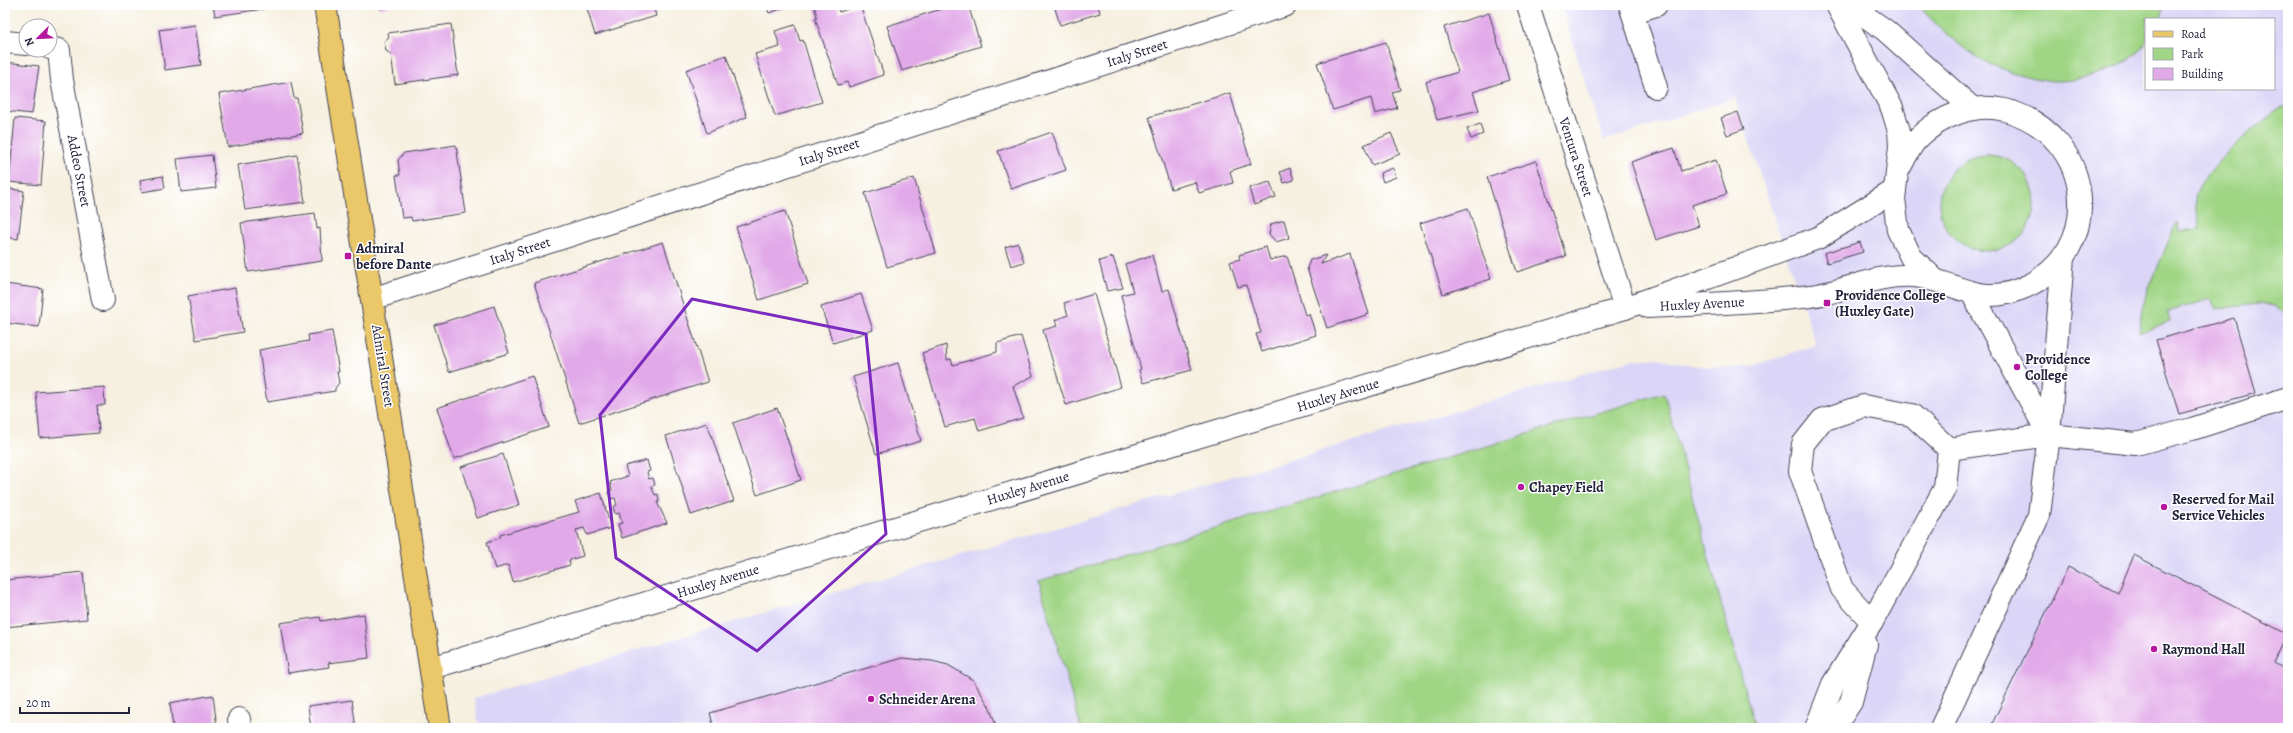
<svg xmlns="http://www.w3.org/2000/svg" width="2293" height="733" font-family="Alegreya,serif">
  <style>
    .built { fill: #dbd6f7; fill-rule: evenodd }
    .green { fill: #a0d585; stroke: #617c60 }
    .building { fill: #e1a9e8 }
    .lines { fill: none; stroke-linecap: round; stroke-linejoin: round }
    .minor-casing { stroke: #424154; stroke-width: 24 }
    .major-casing { stroke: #424154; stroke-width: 24 }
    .minor { stroke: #fff; stroke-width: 22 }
    .major { stroke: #eac769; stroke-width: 22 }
    .marked { fill: none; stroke: #7b2cbf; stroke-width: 3; stroke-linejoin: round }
    .poi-dot { fill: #b5179e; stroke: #fff; stroke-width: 1.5 }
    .labels { text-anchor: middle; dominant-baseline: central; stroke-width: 3; stroke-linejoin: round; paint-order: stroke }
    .street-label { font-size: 14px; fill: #22223b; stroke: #fff }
    .poi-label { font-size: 14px; font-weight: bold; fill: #22223b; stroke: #fff; text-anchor: start }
  </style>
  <rect width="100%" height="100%" fill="#fff"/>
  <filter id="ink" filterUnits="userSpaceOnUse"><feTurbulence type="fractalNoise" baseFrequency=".025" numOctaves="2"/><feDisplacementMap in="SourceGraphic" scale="8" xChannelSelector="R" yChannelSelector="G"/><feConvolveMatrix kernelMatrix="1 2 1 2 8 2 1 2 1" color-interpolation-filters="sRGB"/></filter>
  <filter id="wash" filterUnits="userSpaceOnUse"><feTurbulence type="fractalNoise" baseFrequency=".012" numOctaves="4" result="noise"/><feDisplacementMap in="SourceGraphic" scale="16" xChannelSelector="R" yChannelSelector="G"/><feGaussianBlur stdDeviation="0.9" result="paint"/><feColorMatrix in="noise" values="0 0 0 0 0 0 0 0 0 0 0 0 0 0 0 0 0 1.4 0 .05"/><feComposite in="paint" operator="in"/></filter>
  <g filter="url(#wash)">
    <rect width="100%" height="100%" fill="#f6f0e0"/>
    <path class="built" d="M1561,5h727v723h-1809l-5,-30 1157,-338 28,-2 28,7 44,3 21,-2 64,-21 -81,-247 -131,43zM2146,19h128v70h-128z"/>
    <g class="green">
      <path d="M1918,5h245l-3,14h-14c0,7 2,18 -1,24 -10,23 -63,38 -86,38 -17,1 -58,-11 -74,-19 -24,-13 -49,-37 -67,-57z"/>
      <path d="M2288,104v213l-13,-11 -17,-2 -43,5 -4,-10 -44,13 2,9 -30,12 6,-35 29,-70 4,-6 1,9 21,-2c-2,-9 -5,-21 -5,-30 2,-25 71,-84 93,-95z"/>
      <circle cx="1987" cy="203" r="48"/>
      <polygon points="1664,393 1755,728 1081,728 1039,581"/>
    </g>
    <g id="blocks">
      <g class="building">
        <polygon points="213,5 284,5 284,6 215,16"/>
        <polygon points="379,5 392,5 380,9"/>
        <polygon points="586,5 664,5 654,9 656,16 595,35"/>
        <polygon points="766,5 783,5 784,8 769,13"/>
        <polygon points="814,5 837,5 839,12 860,5 884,75 849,87 847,82 838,85 815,18 817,17"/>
        <polygon points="954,5 968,5 981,46 902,71 887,26"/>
        <polygon points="1054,5 1098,5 1100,13 1060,25"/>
        <polygon points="1489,13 1509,80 1473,92 1479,110 1437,120 1426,82 1458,72 1444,27"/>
        <polygon points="451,24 458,75 395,84 391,54 386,51 384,41 389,37 388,33"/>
        <polygon points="195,25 201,65 165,70 159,30"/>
        <polygon points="795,25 800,41 803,40 822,102 775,116 755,54 780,47 775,31"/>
        <polygon points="1386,42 1400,90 1392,92 1397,108 1375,114 1371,98 1333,110 1317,63"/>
        <polygon points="726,55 747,117 707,133 686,70"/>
        <polygon points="5,62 39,66 32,114 5,111"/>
        <polygon points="291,82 294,98 297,98 303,133 228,147 219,94"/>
        <polygon points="1230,93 1251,164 1230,171 1233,183 1199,193 1195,182 1171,189 1149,117"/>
        <polygon points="1738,112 1744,129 1727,135 1721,118"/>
        <polygon points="15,118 46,121 41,185 9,182"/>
        <polygon points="1480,124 1483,134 1471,139 1467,129"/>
        <polygon points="1052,132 1066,170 1011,189 998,151"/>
        <polygon points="1391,133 1400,154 1372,165 1364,145"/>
        <polygon points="456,145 466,213 412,221 411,217 402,218 396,175 400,175 398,160 404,153"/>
        <polygon points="1674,148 1681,171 1716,160 1727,194 1692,205 1699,226 1656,240 1631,162"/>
        <polygon points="212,155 216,188 181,192 177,159"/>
        <polygon points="297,155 305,202 245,210 238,165"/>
        <polygon points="1536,161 1566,256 1517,272 1487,177"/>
        <polygon points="1290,168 1294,180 1284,183 1280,172"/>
        <polygon points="1393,168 1396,177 1383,182 1380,173"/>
        <polygon points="163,176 165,188 142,192 140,180"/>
        <polygon points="914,178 936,253 887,267 865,193"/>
        <polygon points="1270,182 1276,197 1254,205 1249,188"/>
        <polygon points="5,188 24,191 18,239 5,237"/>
        <polygon points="1468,208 1491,279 1443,294 1420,223"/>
        <polygon points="785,211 808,284 759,300 736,227"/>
        <polygon points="315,213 317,229 320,228 322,261 248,272 241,223"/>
        <polygon points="1284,220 1289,238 1276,242 1269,234 1271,224"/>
        <polygon points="663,242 708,382 579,423 534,283"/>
        <polygon points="1860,242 1863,252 1827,263 1824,253"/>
        <polygon points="1018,243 1024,262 1011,266 1005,247"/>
        <polygon points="1266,247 1270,260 1287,256 1305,315 1309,314 1316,335 1262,352 1256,334 1261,333 1246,285 1238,287 1230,262 1240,259 1239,255"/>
        <polygon points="1350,254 1369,314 1327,328 1307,268 1310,260 1326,255 1321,264"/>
        <polygon points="1152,255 1162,291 1169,289 1192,370 1143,383 1139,370 1141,369 1121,295 1133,292 1125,264"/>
        <polygon points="1113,257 1123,288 1107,291 1099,261"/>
        <polygon points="5,284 43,289 39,327 5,323"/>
        <polygon points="235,288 243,332 196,340 188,296"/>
        <polygon points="861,294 873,330 833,343 821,307"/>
        <polygon points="1094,294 1121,387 1066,405 1043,330 1057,326 1055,320 1068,315 1064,303"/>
        <polygon points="494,306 509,353 449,372 434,325"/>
        <polygon points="2234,318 2256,393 2179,414 2156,340"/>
        <polygon points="332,331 339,372 337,372 339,383 335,388 335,391 267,402 259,350 309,341 308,335"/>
        <polygon points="1021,336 1033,376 1013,386 1023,418 979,431 975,418 945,427 922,353 946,345 947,360 951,359 953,365 997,352 997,343"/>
        <polygon points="898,363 921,441 876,454 853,377"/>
        <polygon points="532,376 549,427 454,459 437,408"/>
        <polygon points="104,387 105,405 97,405 99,433 40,438 36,392"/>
        <polygon points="777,408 801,480 757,495 733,423"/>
        <polygon points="707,423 734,501 691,515 666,436"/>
        <polygon points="503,454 519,505 477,518 461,467"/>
        <polygon points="647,460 650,471 647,472 649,479 653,478 655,485 651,486 655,495 658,494 659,502 657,502 667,523 622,538 618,524 622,523 619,513 615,514 613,507 617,505 615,498 611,499 608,491 612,490 610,482 628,476 625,466"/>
        <polygon points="601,493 611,528 587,535 584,528 576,530 583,556 569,560 570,565 513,582 508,565 495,569 487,542 500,538 500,535 579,512 575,501"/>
        <polygon points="2134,555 2287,634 2274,663 2288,671 2288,695 2284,703 2288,706 2288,728 1990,728 2068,567 2118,593"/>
        <polygon points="83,572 87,619 5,627 5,580"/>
        <polygon points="364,614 369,658 328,663 329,667 288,673 280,623 320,617 321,621"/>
        <polygon points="902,658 932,661 948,665 973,680 989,706 997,728 714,728 710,713"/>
        <polygon points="213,695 217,728 173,728 170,703"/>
        <polygon points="352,700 356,728 311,728 308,706"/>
      </g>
    </g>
  </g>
  <g filter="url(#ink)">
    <use href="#blocks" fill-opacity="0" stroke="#424154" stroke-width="1"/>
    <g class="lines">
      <defs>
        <g id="minor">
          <polyline points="1528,5 1625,308"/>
          <polyline points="1630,5 1656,87"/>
          <polyline points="1837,5 1892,108 1899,131 1900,146 1894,199 1898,230 1911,257 1934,279"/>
          <polyline points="1849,5 1885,30 1973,109"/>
          <polyline points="1633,12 1656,5"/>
          <polyline points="5,42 26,44"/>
          <polyline points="50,48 59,50 62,80 103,300"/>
          <polyline points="1973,295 2049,435"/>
          <polyline points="372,299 1286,5"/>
          <path d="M1648,307c54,-3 109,-4 162,-11 35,-4 68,-23 104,-20 42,4 62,32 109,12 85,-36 72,-154 -18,-178 -31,-8 -67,7 -89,30 -7,8 -12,20 -17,29"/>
          <polyline points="1949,449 1945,488 1872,622 1842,589 1800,471 1803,444 1822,420 1864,406 1912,415 1949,449 2049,435 2136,444 2192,429 2288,398"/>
          <polyline points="431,668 1625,308 1818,238 1895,190"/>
          <polyline points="239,719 240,728"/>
          <polyline points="1816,728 1833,684 1872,622"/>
          <polyline points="1834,728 1851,702 1866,644"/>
          <polyline points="1941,728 2039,515 2049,435 2063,257"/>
        </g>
        <polyline id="major" points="325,5 440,728"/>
      </defs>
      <use href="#minor" class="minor-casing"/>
      <use href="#major" class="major-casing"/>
      <use href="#minor" class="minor"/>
      <use href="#major" class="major"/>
    </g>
  </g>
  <path class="marked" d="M692,299l174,35 20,200 -129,117 -141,-93 -16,-143z"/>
  <g class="poi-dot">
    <rect x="344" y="252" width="8" height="8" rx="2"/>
    <rect x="1823" y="299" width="8" height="8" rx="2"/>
    <circle cx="2017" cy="367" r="4"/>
    <circle cx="1521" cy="487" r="4"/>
    <circle cx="2164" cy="507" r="4"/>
    <circle cx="2154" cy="649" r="4"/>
    <circle cx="871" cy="699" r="4"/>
  </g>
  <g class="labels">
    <g class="street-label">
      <text transform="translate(1137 53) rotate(-18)">Italy Street</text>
      <text transform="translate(829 152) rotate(-18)">Italy Street</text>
      <text transform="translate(1576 157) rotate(72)">Ventura Street</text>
      <text transform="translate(79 171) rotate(79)">Addeo Street</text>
      <text transform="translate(520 251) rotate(-18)">Italy Street</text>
      <text transform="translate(1702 304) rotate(-3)">Huxley Avenue</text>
      <text transform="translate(383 366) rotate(81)">Admiral Street</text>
      <text transform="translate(1338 395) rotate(-17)">Huxley Avenue</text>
      <text transform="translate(1028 488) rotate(-17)">Huxley Avenue</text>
      <text transform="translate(718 581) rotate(-17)">Huxley Avenue</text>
    </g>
    <g class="poi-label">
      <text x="356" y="248">Admiral<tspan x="356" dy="16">before Dante</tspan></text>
      <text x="1835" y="295">Providence College<tspan x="1835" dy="16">(Huxley Gate)</tspan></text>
      <text x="2025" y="359">Providence<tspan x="2025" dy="16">College</tspan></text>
      <text x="1529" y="487">Chapey Field</text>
      <text x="2172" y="499">Reserved for Mail<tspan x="2172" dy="16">Service Vehicles</tspan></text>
      <text x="2162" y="649">Raymond Hall</text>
      <text x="879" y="699">Schneider Arena</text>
    </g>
  </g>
  <rect width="2293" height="733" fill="none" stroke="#fff" stroke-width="20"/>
  <rect x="2145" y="18" width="130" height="72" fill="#ffffff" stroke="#a7a7b1"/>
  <rect x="2153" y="31" width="20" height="6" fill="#eac769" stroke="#a7a7b1"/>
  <text x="2181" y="38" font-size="12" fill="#22223b">Road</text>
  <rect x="2153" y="48" width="20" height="12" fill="#a0d585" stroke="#a7a7b1"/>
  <text x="2181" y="58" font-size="12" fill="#22223b">Park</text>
  <rect x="2153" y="68" width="20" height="12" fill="#e1a9e8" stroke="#a7a7b1"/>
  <text x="2181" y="78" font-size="12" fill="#22223b">Building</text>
  <g transform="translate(38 38) rotate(246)"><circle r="19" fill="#ffffff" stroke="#a7a7b1"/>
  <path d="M0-3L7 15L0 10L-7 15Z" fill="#b5179e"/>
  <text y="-6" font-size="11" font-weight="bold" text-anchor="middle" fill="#22223b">N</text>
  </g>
  <path d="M20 707v6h109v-6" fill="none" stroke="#22223b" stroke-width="2"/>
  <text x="26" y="707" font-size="12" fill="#22223b" stroke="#ffffff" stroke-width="3" paint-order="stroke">20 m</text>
</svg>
